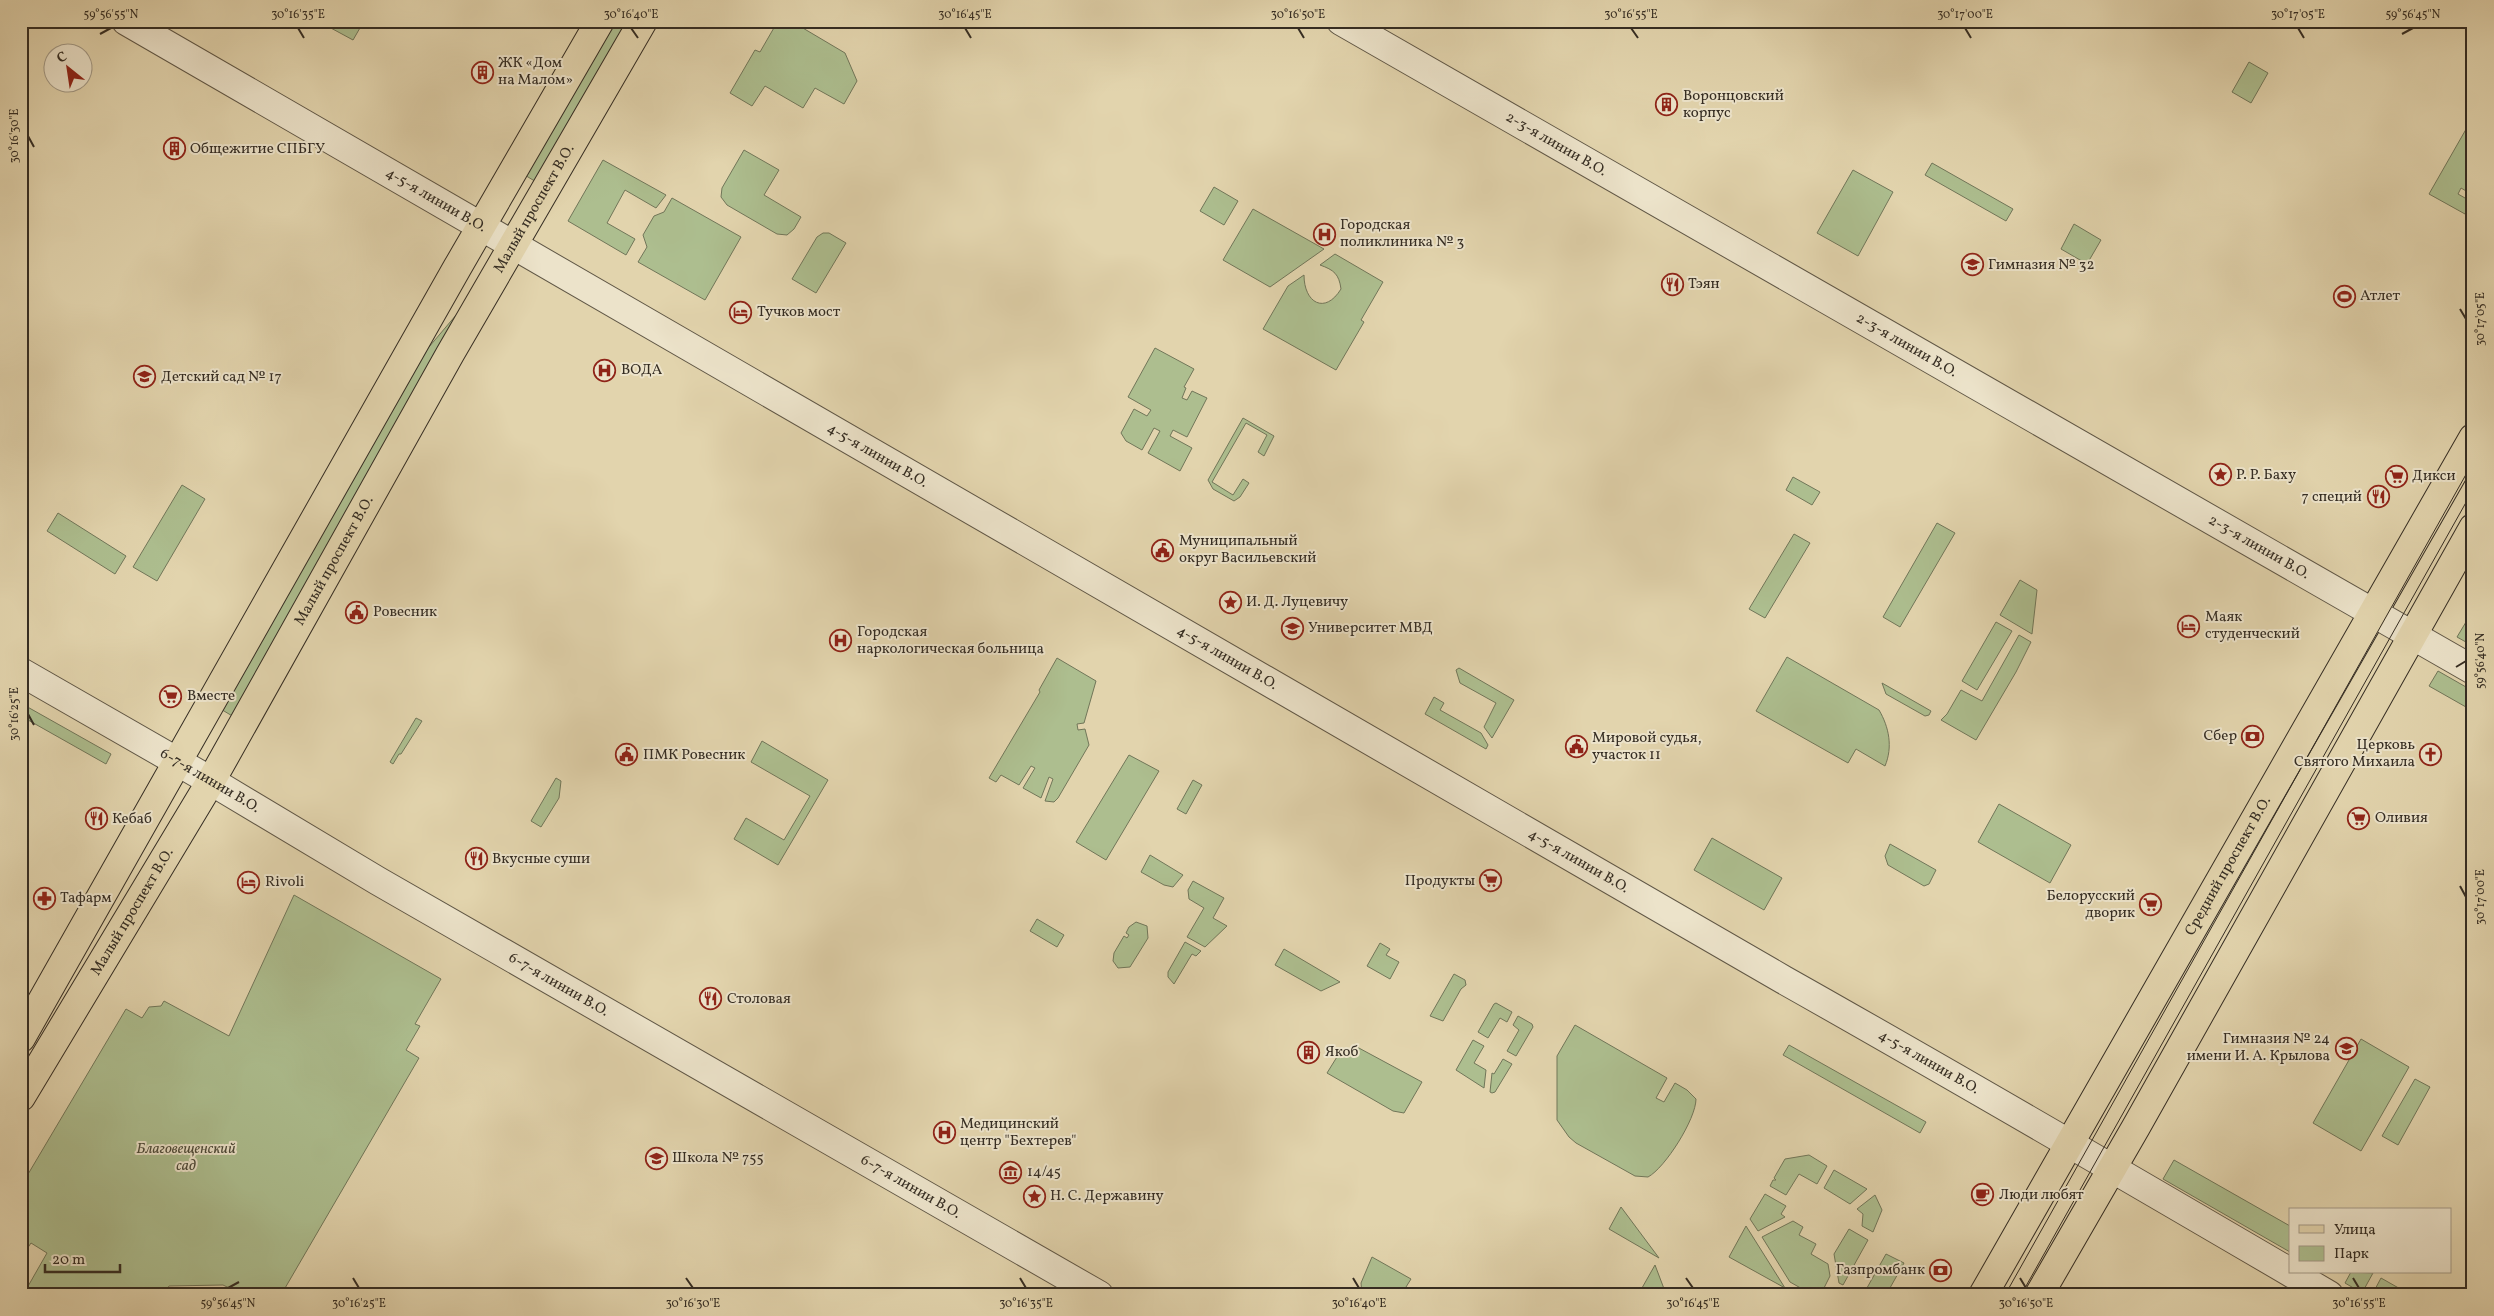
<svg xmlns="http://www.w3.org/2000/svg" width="2494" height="1316" font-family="Vollkorn,serif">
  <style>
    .green { fill: #adbe8f; stroke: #717659 }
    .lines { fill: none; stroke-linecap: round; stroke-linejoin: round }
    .minor-casing { stroke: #605746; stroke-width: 30 }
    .major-casing { stroke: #352d23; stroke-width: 30 }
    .minor { stroke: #ece3ca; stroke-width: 28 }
    .major { stroke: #e2d4ad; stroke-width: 28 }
    .tram { stroke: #352d23; stroke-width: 1 }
    .ticks { fill: none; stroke: #352d23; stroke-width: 2 }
    .labels { text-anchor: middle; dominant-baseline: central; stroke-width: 4; stroke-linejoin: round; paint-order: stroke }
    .poi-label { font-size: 15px; fill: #352d23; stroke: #ece3ca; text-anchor: start }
    .street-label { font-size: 15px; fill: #352d23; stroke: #ece3ca }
    .park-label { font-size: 15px; font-style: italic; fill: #4d4a39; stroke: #ece3ca }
    .neatline { fill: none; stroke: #352d23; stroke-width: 2 }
    .ticks-label { font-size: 12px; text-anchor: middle; fill: #352d23 }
  </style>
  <rect width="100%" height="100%" fill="#e2d4ad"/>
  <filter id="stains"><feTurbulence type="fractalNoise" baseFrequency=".004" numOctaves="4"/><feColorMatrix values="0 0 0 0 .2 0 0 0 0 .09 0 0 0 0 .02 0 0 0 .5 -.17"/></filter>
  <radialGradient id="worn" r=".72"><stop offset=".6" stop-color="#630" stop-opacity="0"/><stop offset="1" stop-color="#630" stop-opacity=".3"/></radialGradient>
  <g class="green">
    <polygon points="332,21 364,21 353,40 329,27"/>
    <polygon points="611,21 632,21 538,183 523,174"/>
    <polygon points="781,21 791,21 845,53 857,81 844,104 815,88 803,108 765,86 752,106 730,93 755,50 760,52 775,26"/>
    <polygon points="2249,62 2268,73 2251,103 2232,92"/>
    <polygon points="2473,117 2473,195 2461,188 2458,194 2472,202 2465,214 2429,194"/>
    <polygon points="744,150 779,170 764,195 801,217 794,229 787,235 777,234 727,205 721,197 722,188"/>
    <polygon points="603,160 666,195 656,208 625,190 607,223 635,239 626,255 568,221"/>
    <polygon points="1932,163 2013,209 2006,221 1925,175"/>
    <polygon points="1853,170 1893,192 1858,256 1817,233"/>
    <polygon points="1214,187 1238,201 1224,225 1200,211"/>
    <polygon points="672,198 741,237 705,300 638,262 647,247 643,235 654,216 664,212"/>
    <polygon points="1253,209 1324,249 1270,287 1223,260"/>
    <polygon points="2074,224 2101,240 2087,264 2061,249"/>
    <polygon points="823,233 829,233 846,243 816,293 792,279 817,237"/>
    <path d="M1335,254l48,28 -22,38 3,2 -28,48 -73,-41 25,-43 16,-11c0,28 21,40 37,14 -2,-15 -7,-19 -21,-24z"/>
    <polygon points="468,301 234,717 219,708 423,354"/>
    <polygon points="1155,348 1194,369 1184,387 1186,388 1182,398 1187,400 1192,391 1207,398 1187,437 1173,430 1170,436 1192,448 1180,471 1148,453 1160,431 1154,428 1142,450 1126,441 1121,433 1134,409 1147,416 1151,410 1128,397"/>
    <polygon points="1243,418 1274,436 1264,456 1258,452 1267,435 1246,423 1212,482 1233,495 1243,479 1249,483 1240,497 1234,501 1213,489 1208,480"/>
    <polygon points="1793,477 1820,492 1812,505 1786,490"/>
    <polygon points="182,485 205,499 157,581 133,567"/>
    <polygon points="58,513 126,556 115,574 47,531"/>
    <polygon points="1937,523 1955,533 1900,627 1883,617"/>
    <polygon points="1794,534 1810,543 1765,618 1749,609"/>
    <polygon points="2020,580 2037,590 2032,634 2000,615"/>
    <polygon points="1996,622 2012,631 1977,690 1962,681"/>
    <polygon points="2466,622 2473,626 2473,646 2457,637"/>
    <polygon points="2019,635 2031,642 2016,672 1976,740 1941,720 1947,714 1961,690 1982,701"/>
    <path d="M1787,657l92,53c10,17 14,37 6,56l-29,-17 -8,14 -92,-52z"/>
    <polygon points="1057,658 1096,681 1084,723 1077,724 1078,730 1085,729 1089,745 1058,798 1054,802 1045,801 1053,779 1049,777 1041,798 1023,788 1035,768 1031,766 1019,785 1001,775 996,782 989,778 1040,692 1039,690"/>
    <polygon points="1459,668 1514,700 1492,738 1484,727 1496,703 1460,683 1456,670"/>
    <polygon points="2438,671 2473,691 2473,711 2429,686"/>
    <polygon points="1882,683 1931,711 1929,715 1925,716 1886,694"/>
    <polygon points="1434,697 1444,703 1440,710 1481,733 1488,745 1486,749 1425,714"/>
    <polygon points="24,705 111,754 106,764 21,716"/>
    <polygon points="416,718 422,721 401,754 399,754 393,764 390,762"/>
    <polygon points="762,741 828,780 778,865 734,839 746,818 784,840 810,796 751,762"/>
    <polygon points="1129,755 1159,771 1106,860 1076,842"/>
    <polygon points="556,778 561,781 559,798 541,827 531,821"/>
    <polygon points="1193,780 1202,785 1186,814 1177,809"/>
    <polygon points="1999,804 2071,845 2050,883 1978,842"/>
    <polygon points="1712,838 1782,878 1764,910 1694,870"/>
    <polygon points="1890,844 1936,870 1929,884 1924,886 1888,865 1885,856"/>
    <polygon points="1150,855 1183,875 1173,887 1164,885 1141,872"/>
    <polygon points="1193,881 1224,898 1213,918 1227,926 1205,947 1187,937 1204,908 1189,899 1188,890"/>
    <polygon points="294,895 441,979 415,1024 420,1026 406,1050 419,1058 281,1295 244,1295 223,1285 169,1286 163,1295 23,1295 47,1253 31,1243 27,1249 21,1246 21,1186 126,1009 142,1018 149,1007 161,1006 164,1001 229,1036"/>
    <polygon points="1037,919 1064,935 1057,947 1030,931"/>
    <polygon points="1136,922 1147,926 1148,938 1130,967 1118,968 1113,961 1114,953 1124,936 1127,938 1129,935 1126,933 1129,927"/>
    <polygon points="1185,942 1201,951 1196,956 1192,954 1174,984 1168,977 1168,972"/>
    <polygon points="1380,943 1390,949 1386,955 1399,962 1390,979 1367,966"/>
    <polygon points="1284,949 1340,982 1321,991 1275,965"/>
    <polygon points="1454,974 1465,980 1466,985 1461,989 1443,1021 1430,1016"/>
    <polygon points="1496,1003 1512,1012 1507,1022 1500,1018 1488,1038 1478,1032 1494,1004"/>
    <polygon points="1518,1016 1532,1024 1533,1027 1516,1056 1507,1051 1519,1030 1513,1025"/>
    <path d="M1575,1025l92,53 -11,20 8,4 11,-19 12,7 9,9c0,20 -31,69 -48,78l-13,-1 -59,-33 -7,-6 -12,-17v-64z"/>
    <polygon points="2361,1039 2409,1067 2361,1151 2313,1123"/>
    <polygon points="1473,1040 1484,1046 1474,1063 1486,1070 1484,1088 1456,1070"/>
    <polygon points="1789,1045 1926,1122 1920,1133 1783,1055"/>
    <polygon points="1357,1047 1422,1082 1404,1113 1393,1111 1327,1073 1340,1052 1344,1055 1348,1050"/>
    <polygon points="1503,1059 1512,1064 1495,1092 1492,1093 1490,1092 1492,1073 1494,1074"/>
    <polygon points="2415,1079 2430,1087 2398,1145 2382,1136"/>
    <polygon points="1809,1155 1827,1166 1817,1184 1799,1174 1786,1195 1770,1186 1773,1180 1776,1180 1774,1178 1785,1159"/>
    <polygon points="2174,1160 2290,1226 2290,1252 2163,1179"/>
    <polygon points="1834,1170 1867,1189 1850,1204 1824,1188"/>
    <polygon points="1765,1194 1786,1206 1781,1214 1785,1217 1758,1231 1750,1219"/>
    <polygon points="1875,1195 1882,1210 1873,1232 1862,1226 1863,1214 1857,1209"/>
    <polygon points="1621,1207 1659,1258 1609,1229"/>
    <polygon points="1793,1221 1803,1227 1799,1235 1816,1244 1811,1254 1828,1264 1830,1276 1822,1292 1827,1295 1813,1295 1790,1282 1762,1237"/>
    <polygon points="1746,1226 1785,1288 1729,1257"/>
    <polygon points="1849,1229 1868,1240 1843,1285 1839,1283 1834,1254"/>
    <polygon points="1886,1254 1904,1263 1886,1295 1863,1295"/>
    <polygon points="1372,1257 1411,1279 1401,1295 1362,1295 1361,1283"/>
    <polygon points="1655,1265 1666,1294 1638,1295"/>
    <polygon points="2351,1272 2373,1273 2362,1293 2345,1283"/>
    <polygon points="2381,1278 2411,1295 2372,1295"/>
  </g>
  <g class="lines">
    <defs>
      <g id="minor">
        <path id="s1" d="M126,21l1658,959c183,103 364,209 545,315"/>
        <path id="s2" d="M1341,21l1132,649"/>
        <path id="s3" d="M21,672l190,109 167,100 721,414"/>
      </g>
      <g id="major">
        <polyline points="21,1038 457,268 600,21"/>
        <path id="s4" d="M21,1097l190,-316 239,-427 193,-333"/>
        <path id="s5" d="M1983,1295l490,-857"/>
        <polyline points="2039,1295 2136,1127 2473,528"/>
      </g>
    </defs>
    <use href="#minor" class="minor-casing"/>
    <use href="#major" class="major-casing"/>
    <use href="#minor" class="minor"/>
    <use href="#major" class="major"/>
    <g class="tram">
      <polyline points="2005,1295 2473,462"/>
      <polyline points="2021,1295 2473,490"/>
    </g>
  </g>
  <path class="ticks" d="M298,28l6,10M631,28l7,10M965,28l6,10M1298,28l6,10M1631,28l7,10M1965,28l6,10M2298,28l6,10M100,34l11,-6M2402,34l11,-6M28,136l6,11M2460,309l6,10M2456,667l10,-6M28,714l6,11M2460,886l6,11M353,1278l6,10M686,1278l7,10M1020,1278l6,10M1353,1278l6,10M1686,1278l7,10M2020,1278l6,10M2353,1278l6,10M228,1288l11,-6"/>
  <defs>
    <symbol id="building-ring" viewBox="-11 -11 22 22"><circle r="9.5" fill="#ece3ca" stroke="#8f2418" stroke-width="1.5"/><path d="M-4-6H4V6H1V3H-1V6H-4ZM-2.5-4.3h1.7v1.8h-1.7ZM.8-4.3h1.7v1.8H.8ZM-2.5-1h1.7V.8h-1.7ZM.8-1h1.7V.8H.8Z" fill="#8f2418"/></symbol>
    <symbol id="hospital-ring" viewBox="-11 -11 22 22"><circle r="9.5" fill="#ece3ca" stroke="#8f2418" stroke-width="1.5"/><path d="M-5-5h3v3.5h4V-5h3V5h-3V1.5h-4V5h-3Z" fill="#8f2418"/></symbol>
    <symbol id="school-ring" viewBox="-11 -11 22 22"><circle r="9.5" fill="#ece3ca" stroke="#8f2418" stroke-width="1.5"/><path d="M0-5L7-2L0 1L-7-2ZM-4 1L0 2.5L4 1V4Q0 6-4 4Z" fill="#8f2418"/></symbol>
    <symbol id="restaurant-ring" viewBox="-11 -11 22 22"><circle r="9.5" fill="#ece3ca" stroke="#8f2418" stroke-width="1.5"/><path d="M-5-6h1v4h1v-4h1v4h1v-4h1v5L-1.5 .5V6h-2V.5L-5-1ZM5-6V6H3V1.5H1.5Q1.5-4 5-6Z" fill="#8f2418"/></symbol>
    <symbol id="stadium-ring" viewBox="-11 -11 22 22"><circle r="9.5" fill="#ece3ca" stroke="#8f2418" stroke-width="1.5"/><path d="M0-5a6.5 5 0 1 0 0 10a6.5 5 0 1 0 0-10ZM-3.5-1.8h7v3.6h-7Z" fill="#8f2418"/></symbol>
    <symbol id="hotel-ring" viewBox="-11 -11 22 22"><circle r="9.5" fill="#ece3ca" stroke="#8f2418" stroke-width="1.5"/><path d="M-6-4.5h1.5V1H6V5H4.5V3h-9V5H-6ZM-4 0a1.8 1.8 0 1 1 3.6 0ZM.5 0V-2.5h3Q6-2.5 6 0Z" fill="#8f2418"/></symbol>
    <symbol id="sight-ring" viewBox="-11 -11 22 22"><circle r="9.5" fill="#ece3ca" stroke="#8f2418" stroke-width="1.5"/><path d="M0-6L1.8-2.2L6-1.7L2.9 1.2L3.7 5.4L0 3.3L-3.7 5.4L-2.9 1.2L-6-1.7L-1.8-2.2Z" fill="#8f2418"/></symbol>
    <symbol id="supermarket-ring" viewBox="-11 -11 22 22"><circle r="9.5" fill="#ece3ca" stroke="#8f2418" stroke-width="1.5"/><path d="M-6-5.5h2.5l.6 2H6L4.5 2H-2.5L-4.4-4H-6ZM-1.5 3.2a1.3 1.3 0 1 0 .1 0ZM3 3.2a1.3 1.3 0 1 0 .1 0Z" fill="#8f2418"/></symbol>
    <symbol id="civic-ring" viewBox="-11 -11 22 22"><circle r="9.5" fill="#ece3ca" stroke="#8f2418" stroke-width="1.5"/><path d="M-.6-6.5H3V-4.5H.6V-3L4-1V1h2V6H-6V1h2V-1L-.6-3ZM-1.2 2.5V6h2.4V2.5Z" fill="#8f2418"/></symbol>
    <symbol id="university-ring" viewBox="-11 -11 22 22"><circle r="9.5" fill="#ece3ca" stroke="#8f2418" stroke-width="1.5"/><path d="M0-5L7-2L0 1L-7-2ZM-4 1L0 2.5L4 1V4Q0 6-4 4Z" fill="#8f2418"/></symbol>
    <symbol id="bank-ring" viewBox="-11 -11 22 22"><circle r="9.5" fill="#ece3ca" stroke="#8f2418" stroke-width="1.5"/><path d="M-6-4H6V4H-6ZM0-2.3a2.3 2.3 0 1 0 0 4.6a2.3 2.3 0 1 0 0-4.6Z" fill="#8f2418"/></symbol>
    <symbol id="church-ring" viewBox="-11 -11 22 22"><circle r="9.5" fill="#ece3ca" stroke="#8f2418" stroke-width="1.5"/><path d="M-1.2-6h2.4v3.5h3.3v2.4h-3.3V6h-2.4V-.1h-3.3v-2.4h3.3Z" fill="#8f2418"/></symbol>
    <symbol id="pharmacy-ring" viewBox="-11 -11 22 22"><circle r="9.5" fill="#ece3ca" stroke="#8f2418" stroke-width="1.5"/><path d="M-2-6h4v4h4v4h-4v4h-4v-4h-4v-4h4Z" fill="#8f2418"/></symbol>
    <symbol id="museum-ring" viewBox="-11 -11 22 22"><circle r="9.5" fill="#ece3ca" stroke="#8f2418" stroke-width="1.5"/><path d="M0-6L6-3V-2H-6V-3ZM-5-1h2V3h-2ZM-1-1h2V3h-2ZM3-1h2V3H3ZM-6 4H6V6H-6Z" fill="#8f2418"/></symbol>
    <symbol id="cafe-ring" viewBox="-11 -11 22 22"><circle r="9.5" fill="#ece3ca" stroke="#8f2418" stroke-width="1.5"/><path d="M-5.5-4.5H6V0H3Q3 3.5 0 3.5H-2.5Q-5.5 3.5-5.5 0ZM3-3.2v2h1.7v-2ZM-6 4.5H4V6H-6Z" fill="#8f2418"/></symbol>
  </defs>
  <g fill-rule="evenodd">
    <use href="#building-ring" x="470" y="60" width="25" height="25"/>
    <use href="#building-ring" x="1654" y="92" width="25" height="25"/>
    <use href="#building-ring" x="162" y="136" width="25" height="25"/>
    <use href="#hospital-ring" x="1312" y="222" width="25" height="25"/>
    <use href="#school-ring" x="1960" y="252" width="25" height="25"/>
    <use href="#restaurant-ring" x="1660" y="272" width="25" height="25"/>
    <use href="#stadium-ring" x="2332" y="284" width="25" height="25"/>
    <use href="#hotel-ring" x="728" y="300" width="25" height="25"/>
    <use href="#hospital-ring" x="592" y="358" width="25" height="25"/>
    <use href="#school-ring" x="132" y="364" width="25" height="25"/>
    <use href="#sight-ring" x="2208" y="462" width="25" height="25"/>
    <use href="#supermarket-ring" x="2384" y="464" width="25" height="25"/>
    <use href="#restaurant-ring" x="2366" y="484" width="25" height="25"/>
    <use href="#civic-ring" x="1150" y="538" width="25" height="25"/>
    <use href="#sight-ring" x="1218" y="590" width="25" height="25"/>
    <use href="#civic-ring" x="344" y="600" width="25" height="25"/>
    <use href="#hotel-ring" x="2176" y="614" width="25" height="25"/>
    <use href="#university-ring" x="1280" y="616" width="25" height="25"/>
    <use href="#hospital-ring" x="828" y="628" width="25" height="25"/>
    <use href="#supermarket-ring" x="158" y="684" width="25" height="25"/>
    <use href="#bank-ring" x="2240" y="724" width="25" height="25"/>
    <use href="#civic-ring" x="1564" y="734" width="25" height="25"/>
    <use href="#church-ring" x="2418" y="742" width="25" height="25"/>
    <use href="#civic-ring" x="614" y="742" width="25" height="25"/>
    <use href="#supermarket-ring" x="2346" y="806" width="25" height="25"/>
    <use href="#restaurant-ring" x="84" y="806" width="25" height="25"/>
    <use href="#restaurant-ring" x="464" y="846" width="25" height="25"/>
    <use href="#supermarket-ring" x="1478" y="868" width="25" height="25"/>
    <use href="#hotel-ring" x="236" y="870" width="25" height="25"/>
    <use href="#pharmacy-ring" x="32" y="886" width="25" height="25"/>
    <use href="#supermarket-ring" x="2138" y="892" width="25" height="25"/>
    <use href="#restaurant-ring" x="698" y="986" width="25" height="25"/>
    <use href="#school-ring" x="2334" y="1036" width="25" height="25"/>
    <use href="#building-ring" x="1296" y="1040" width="25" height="25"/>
    <use href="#hospital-ring" x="932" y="1120" width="25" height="25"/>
    <use href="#school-ring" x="644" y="1146" width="25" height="25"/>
    <use href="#museum-ring" x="998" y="1160" width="25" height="25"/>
    <use href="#cafe-ring" x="1970" y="1182" width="25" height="25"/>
    <use href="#sight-ring" x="1022" y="1184" width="25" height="25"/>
    <use href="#bank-ring" x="1928" y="1258" width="25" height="25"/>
  </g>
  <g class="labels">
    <g class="poi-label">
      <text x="498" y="63">ЖК «Дом<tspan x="498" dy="17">на Малом»</tspan></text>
      <text x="1683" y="96">Воронцовский<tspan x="1683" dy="17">корпус</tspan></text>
      <text x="190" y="149">Общежитие СПБГУ</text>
      <text x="1340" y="225">Городская<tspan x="1340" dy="17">поликлиника № 3</tspan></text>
      <text x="1988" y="265">Гимназия № 32</text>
      <text x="1688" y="284">Тэян</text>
      <text x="2360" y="296">Атлет</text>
      <text x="757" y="312">Тучков мост</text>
      <text x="621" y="370">ВОДА</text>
      <text x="161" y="377">Детский сад № 17</text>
      <text x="2236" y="475">Р. Р. Баху</text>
      <text x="2412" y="476">Дикси</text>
      <text x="2362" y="497" text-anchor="end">7 специй</text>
      <text x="1179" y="541">Муниципальный<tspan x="1179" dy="17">округ Васильевский</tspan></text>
      <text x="1246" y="602">И. Д. Луцевичу</text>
      <text x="373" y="612">Ровесник</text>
      <text x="2205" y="617">Маяк<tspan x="2205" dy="17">студенческий</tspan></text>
      <text x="1308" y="628">Университет МВД</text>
      <text x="857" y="632">Городская<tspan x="857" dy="17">наркологическая больница</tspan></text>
      <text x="187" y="696">Вместе</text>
      <text x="2237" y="736" text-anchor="end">Сбер</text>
      <text x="1592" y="738">Мировой судья,<tspan x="1592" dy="17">участок 11</tspan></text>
      <text x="2415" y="745" text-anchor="end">Церковь<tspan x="2415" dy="17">Святого Михаила</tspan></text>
      <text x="643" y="755">ПМК Ровесник</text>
      <text x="2375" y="818">Оливия</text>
      <text x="112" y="819">Кебаб</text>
      <text x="492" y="859">Вкусные суши</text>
      <text x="1475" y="881" text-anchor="end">Продукты</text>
      <text x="265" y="882">Rivoli</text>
      <text x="2135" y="896" text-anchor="end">Белорусский<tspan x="2135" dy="17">дворик</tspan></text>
      <text x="60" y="898">Тафарм</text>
      <text x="727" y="999">Столовая</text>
      <text x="2330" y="1039" text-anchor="end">Гимназия № 24<tspan x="2330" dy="17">имени И. А. Крылова</tspan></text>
      <text x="1325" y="1052">Якоб</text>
      <text x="960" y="1124">Медицинский<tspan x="960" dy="17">центр "Бехтерев"</tspan></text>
      <text x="672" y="1158">Школа № 755</text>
      <text x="1027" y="1172">14/45</text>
      <text x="1999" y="1195">Люди любят</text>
      <text x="1050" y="1196">Н. С. Державину</text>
      <text x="1925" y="1270" text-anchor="end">Газпромбанк</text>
    </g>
    <g class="street-label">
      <text stroke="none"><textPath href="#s2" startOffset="248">2-3-я линии В.О.</textPath></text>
      <text stroke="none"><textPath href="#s1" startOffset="358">4-5-я линии В.О.</textPath></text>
      <text stroke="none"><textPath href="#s4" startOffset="1026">Малый проспект В.О.</textPath></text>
      <text stroke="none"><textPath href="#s2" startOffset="652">2-3-я линии В.О.</textPath></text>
      <text stroke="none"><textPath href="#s1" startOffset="868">4-5-я линии В.О.</textPath></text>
      <text stroke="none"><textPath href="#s2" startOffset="1058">2-3-я линии В.О.</textPath></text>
      <text stroke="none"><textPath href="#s4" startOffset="621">Малый проспект В.О.</textPath></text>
      <text stroke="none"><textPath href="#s1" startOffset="1272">4-5-я линии В.О.</textPath></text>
      <text stroke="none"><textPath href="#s3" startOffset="218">6-7-я линии В.О.</textPath></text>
      <text stroke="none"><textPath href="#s1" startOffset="1678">4-5-я линии В.О.</textPath></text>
      <text stroke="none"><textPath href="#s5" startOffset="494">Средний проспект В.О.</textPath></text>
      <text stroke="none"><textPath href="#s4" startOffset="216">Малый проспект В.О.</textPath></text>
      <text stroke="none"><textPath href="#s3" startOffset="622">6-7-я линии В.О.</textPath></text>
      <text stroke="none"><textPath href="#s1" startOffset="2082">4-5-я линии В.О.</textPath></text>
      <text stroke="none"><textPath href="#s3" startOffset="1028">6-7-я линии В.О.</textPath></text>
    </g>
    <g class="park-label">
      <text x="186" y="1149">Благовещенский<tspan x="186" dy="17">сад</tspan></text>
    </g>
  </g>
  <rect width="2494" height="1316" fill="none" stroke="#e2d4ad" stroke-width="55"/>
  <rect x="2289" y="1208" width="162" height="65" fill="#ece3ca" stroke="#a39a87"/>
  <rect x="2299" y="1225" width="25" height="8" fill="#e2d4ad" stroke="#a39a87"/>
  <text x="2334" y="1234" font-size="15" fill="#352d23">Улица</text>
  <rect x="2299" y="1246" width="25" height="15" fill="#adbe8f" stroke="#a39a87"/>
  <text x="2334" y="1258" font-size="15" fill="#352d23">Парк</text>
  <g transform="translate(68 68) rotate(330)"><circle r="24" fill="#ece3ca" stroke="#a39a87"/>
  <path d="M0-4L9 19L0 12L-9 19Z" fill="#8f2418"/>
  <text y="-8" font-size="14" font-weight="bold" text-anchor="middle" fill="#352d23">С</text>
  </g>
  <path d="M45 1264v8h75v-8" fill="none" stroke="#352d23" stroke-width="2.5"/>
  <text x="52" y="1264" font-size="15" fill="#352d23" stroke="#ece3ca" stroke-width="4" paint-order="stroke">20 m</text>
  <rect x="28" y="28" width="2438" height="1260" class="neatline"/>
  <g class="ticks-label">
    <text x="111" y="18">59°56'55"N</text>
    <text x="298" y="18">30°16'35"E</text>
    <text x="631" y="18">30°16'40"E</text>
    <text x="965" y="18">30°16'45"E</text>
    <text x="1298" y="18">30°16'50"E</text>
    <text x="1631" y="18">30°16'55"E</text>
    <text x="1965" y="18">30°17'00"E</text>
    <text x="2298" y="18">30°17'05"E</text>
    <text x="2413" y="18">59°56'45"N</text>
    <text transform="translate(14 136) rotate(-90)" y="4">30°16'30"E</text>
    <text transform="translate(2480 319) rotate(-90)" y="4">30°17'05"E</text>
    <text transform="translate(2480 661) rotate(-90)" y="4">59°56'40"N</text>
    <text transform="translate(14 714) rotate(-90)" y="4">30°16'25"E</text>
    <text transform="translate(2480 897) rotate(-90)" y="4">30°17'00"E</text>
    <text x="228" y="1307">59°56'45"N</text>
    <text x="359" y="1307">30°16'25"E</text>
    <text x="693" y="1307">30°16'30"E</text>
    <text x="1026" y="1307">30°16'35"E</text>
    <text x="1359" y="1307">30°16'40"E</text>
    <text x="1693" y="1307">30°16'45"E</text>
    <text x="2026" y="1307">30°16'50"E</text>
    <text x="2359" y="1307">30°16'55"E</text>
  </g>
  <rect width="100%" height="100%" filter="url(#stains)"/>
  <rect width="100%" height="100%" fill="url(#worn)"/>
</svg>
